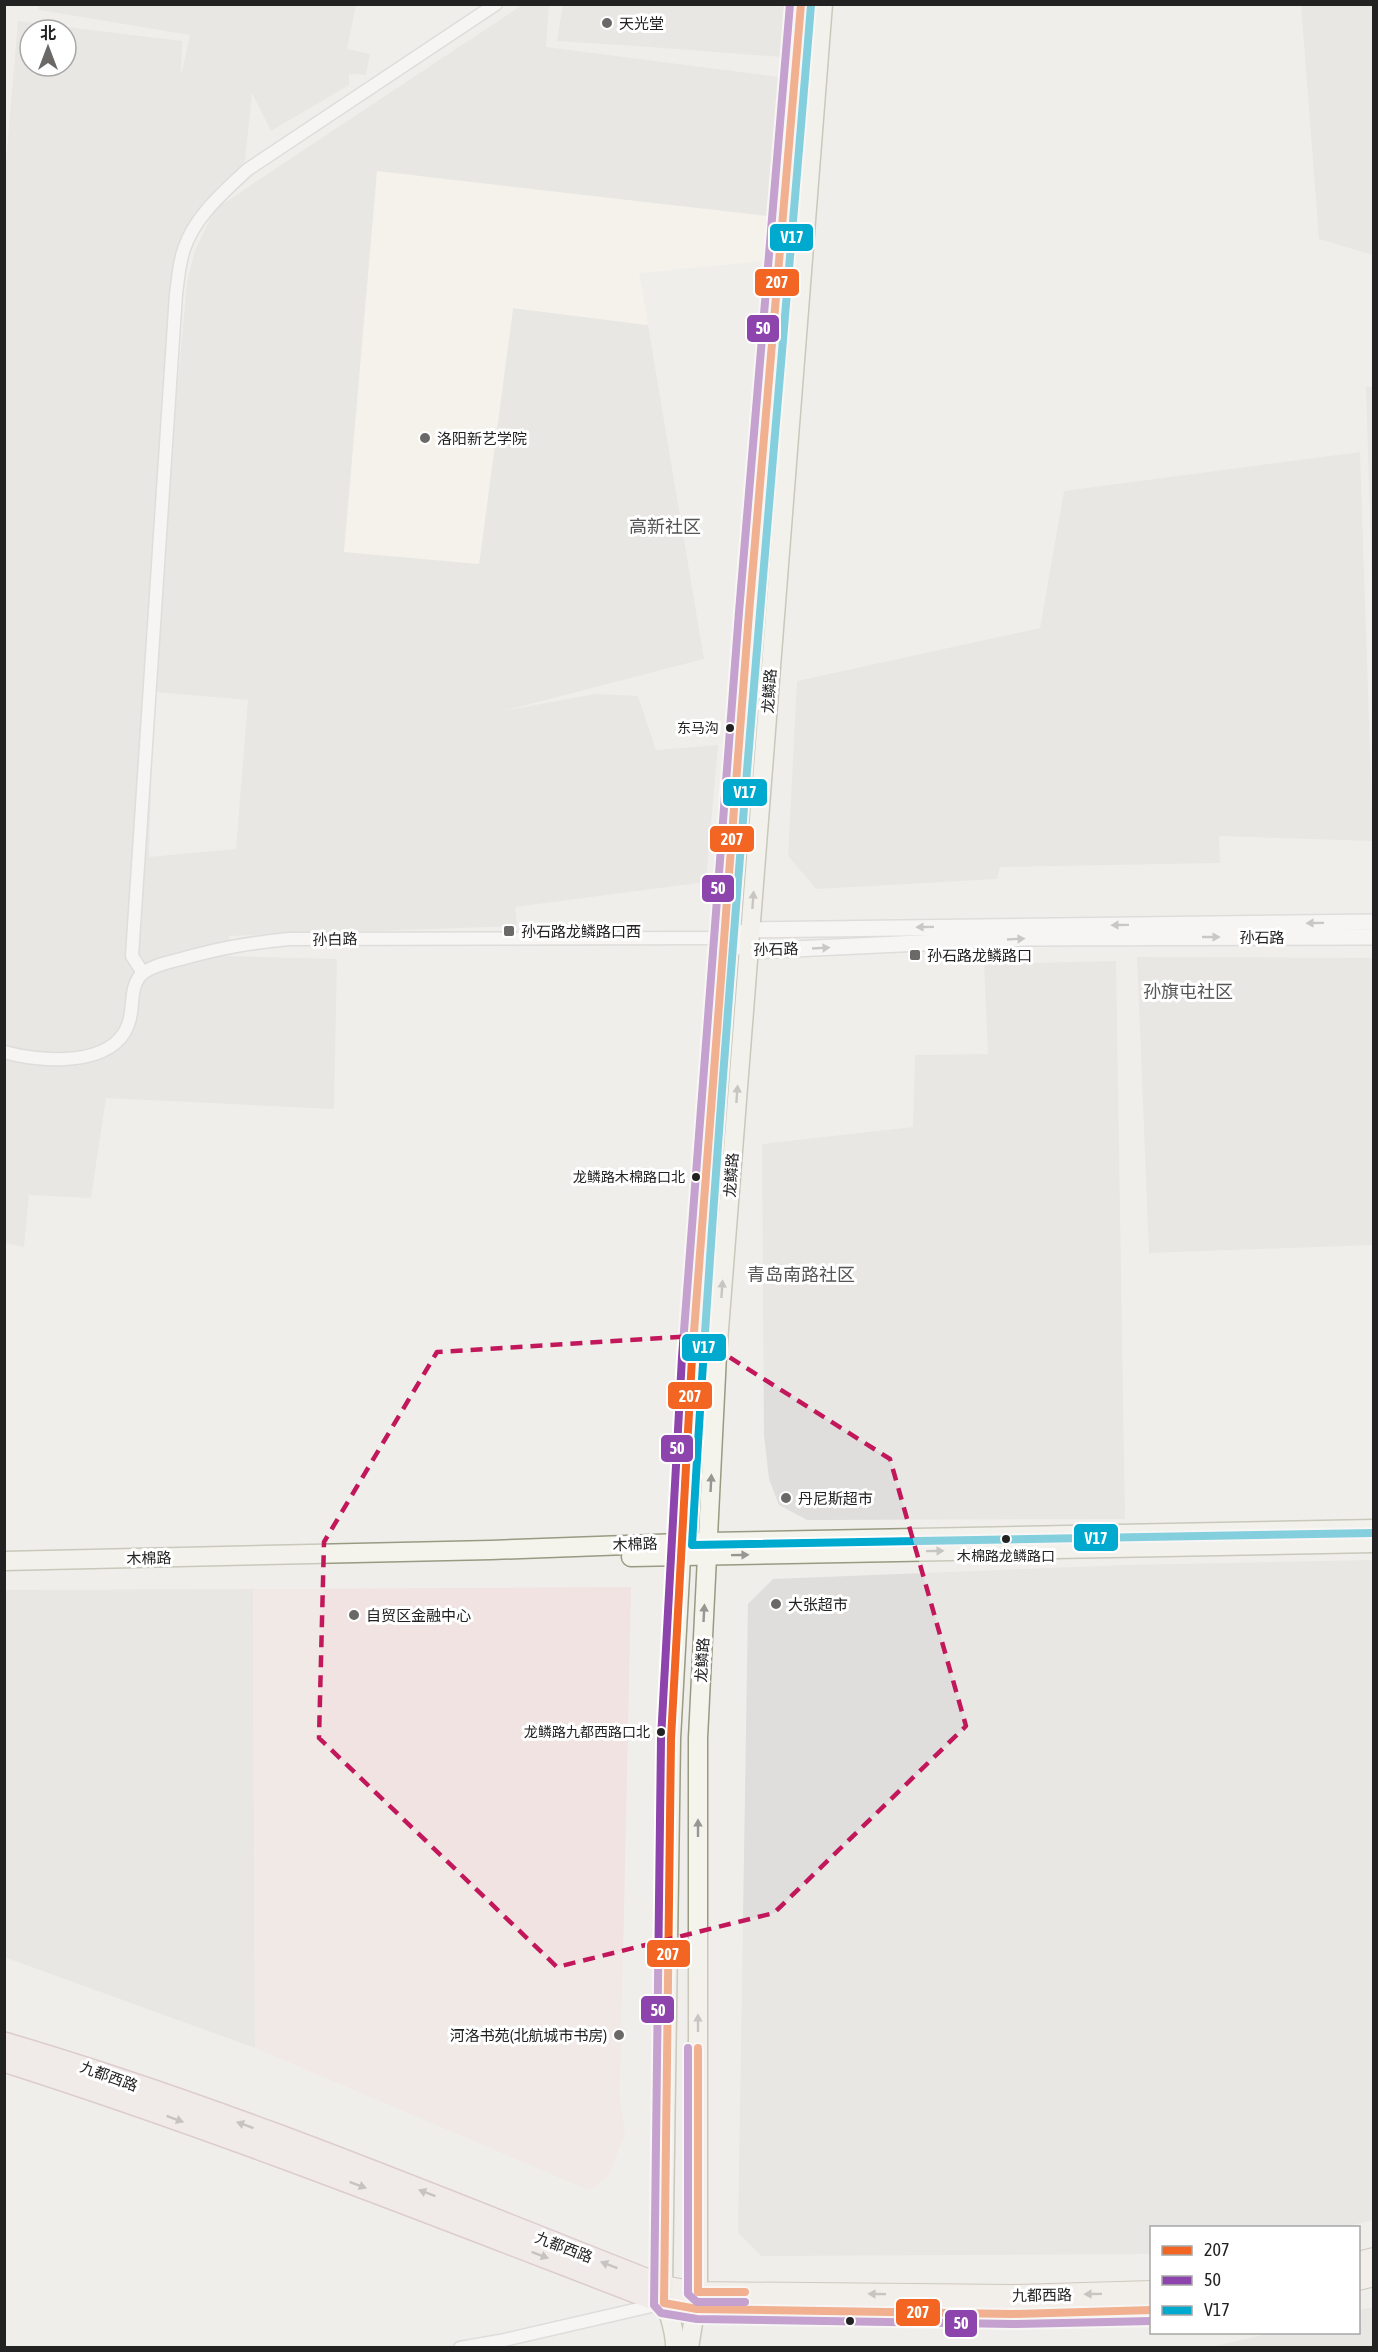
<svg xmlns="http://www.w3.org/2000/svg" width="1378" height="2352" font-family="'Asap Condensed','Noto Sans SC',sans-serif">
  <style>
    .residential { fill: #dfdedc; fill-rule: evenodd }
    .commercial { fill: #f1e3e1 }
    .education { fill: #f8f7e8 }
    .religious { fill: #dededc }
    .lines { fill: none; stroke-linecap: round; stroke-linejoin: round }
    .minor-casing { stroke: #c9c8c7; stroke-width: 15 }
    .tertiary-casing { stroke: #c9c8c7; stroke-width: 18 }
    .secondary-casing { stroke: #999a82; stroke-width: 21 }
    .primary-casing { stroke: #a79c86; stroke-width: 22 }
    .trunk-casing { stroke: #c5a2ac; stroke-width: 24 }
    .minor { stroke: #fdfcfc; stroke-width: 12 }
    .tertiary { stroke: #fdfcfc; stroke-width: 15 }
    .secondary { stroke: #f4f4ed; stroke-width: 18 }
    .primary { stroke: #f3ede7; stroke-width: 20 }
    .trunk { stroke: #f0e6e4; stroke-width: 21 }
    .bus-1-casing { stroke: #fff; stroke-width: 12 }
    .bus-2-casing { stroke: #fff; stroke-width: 12 }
    .bus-3-casing { stroke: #fff; stroke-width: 12 }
    .bus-1 { stroke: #f26522; stroke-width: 8 }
    .bus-2 { stroke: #8e44ad; stroke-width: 8 }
    .bus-3 { stroke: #00a9ce; stroke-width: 8 }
    .oneway { fill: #969692 }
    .oneway2 { fill: #9a9a9a }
    .oneway3 { fill: #938e8d }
    .oneway4 { fill: #95928e }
    .marked { fill: none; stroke: #c2185b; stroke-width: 4.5; stroke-dasharray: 12 8; stroke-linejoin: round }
    .poi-dot { fill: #6a6968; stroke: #fff; stroke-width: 2 }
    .bus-dot { fill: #222; stroke: #fff; stroke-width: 2 }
    .labels { text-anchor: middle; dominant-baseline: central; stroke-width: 6; stroke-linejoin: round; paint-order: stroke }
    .bus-label { font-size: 14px; fill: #222; stroke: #fff; text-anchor: end }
    .poi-label { font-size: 15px; fill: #222; stroke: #fff; text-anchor: start }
    .street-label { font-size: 15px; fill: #222; stroke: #fff }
    .quarter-label { font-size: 18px; fill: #555; stroke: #fff }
    .line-badge { stroke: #fff; stroke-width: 2 }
    .badge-label { font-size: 16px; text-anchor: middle; font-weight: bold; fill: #fff }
  </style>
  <rect width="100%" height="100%" fill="#f0eeeb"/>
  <g class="residential">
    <path d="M30,5h326l-9,44 23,5 -4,21 -17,-1v11l-78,46 -19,-38 -7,68 -43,43 -29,90 -8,231 22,-243 8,-32 20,-41 307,-204h27l-3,42 233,30 -13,139 -389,-44 102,392 34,-256 135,17 56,334 -201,52 92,-17 43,2 18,54 62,-5 -12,137 -191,25 2,19 -288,10 -2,20 110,3 -3,150 -228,-11 -15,100 -62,-3 -5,52 -19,-4 -1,-1058 14,-164 164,20 -1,35 9,-41 -151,-25 -1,-4zM30,30h36v36h-36zM154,692l94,8 -12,149 -87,8z"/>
    <polygon points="655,5 786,5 781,57 650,47"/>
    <polygon points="1301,5 1373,5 1373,255 1319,239"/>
    <polygon points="1366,387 1374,387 1373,616"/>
    <polygon points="1360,452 1373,841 1219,836 1220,863 1000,867 997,879 816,889 788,856 797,681 1040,628 1064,491"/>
    <polygon points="1137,957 1373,958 1373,1245 1149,1253"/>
    <polygon points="1116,961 1125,1519 807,1520 779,1505 769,1479 764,1435 762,1144 913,1127 915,1055 988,1054 984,964"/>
    <polygon points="1373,1560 1373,2220 1341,2228 1152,2228 1151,2254 761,2256 738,2233 748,1604 773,1579 1126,1565"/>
    <polygon points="253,1589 255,2048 4,1957 5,1590"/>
    <polygon points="1373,2307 1373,2347 1211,2347 1271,2333 1358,2332 1359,2310"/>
  </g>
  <polygon class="commercial" points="631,1587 620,2096 625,2134 609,2175 590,2191 255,2048 253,1589"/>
  <polygon class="education" points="377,171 766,216 762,261 639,273 648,325 513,308 479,564 344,552"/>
  <polygon class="religious" points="563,4 655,5 650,47 557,41"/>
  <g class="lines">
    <defs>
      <g id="minor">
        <path d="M143,973l-11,-17 44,-662c2,-14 3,-31 8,-45 11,-33 39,-56 63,-79l249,-166"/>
        <path d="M4,1052c35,10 108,16 124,-27 7,-17 0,-39 15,-52 11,-8 26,-11 38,-14 39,-11 68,-16 108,-20l435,-1"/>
        <polyline points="460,2348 500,2341 660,2304"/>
      </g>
      <g id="tertiary">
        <polyline points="741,933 750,930 1374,922"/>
        <polyline points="724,938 749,951 1026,938 1374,937"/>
      </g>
      <g id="secondary">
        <polyline points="631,1557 1374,1543"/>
        <polyline points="4,1561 491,1550 708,1542 1374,1529"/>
        <path d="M675,2348c1,-22 -11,-40 -12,-62l8,-547 21,-381 57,-745 52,-609"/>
        <polyline points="689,2348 698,2292 698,1738 717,1355 823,4"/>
      </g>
      <g id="primary">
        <polyline points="1358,2262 1374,2258"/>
        <polyline points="1358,2280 1374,2276"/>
        <polyline points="663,2286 698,2292 1013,2295 1152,2291"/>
        <polyline points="664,2303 697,2309 1013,2314 1152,2310"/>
      </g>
      <g id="trunk">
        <path d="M4,2043c225,66 442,158 659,243"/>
        <path d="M4,2061c223,71 441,158 660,242"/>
      </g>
    </defs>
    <use href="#minor" class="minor-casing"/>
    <use href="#tertiary" class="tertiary-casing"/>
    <use href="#secondary" class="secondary-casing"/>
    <use href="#primary" class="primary-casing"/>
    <use href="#trunk" class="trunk-casing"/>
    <use href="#minor" class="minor"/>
    <use href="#tertiary" class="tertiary"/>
    <use href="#secondary" class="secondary"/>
    <use href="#primary" class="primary"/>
    <use href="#trunk" class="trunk"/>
    <defs>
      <g id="bus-1">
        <polyline points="801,4 749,613 692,1358 671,1739 664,2303 697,2309 1013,2314 1152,2310"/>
        <polyline points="698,2048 698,2292 745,2292"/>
      </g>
      <g id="bus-2">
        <polyline points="790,4 739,612 682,1357 661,1739 654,2305 661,2313 697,2319 1013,2324 1152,2321"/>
        <polyline points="688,2048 688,2294 697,2302 745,2302"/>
      </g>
      <path id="bus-3" d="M811,5c-42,513 -90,1026 -119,1540l682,-12"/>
    </defs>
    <use href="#bus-1" class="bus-1-casing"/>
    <use href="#bus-2" class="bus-2-casing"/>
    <use href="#bus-3" class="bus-3-casing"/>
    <use href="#bus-1" class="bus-1"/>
    <use href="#bus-2" class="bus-2"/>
    <use href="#bus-3" class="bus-3"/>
  </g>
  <defs><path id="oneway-solid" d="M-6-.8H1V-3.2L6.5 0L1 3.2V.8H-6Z" transform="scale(1.5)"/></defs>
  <g class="oneway">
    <use href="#oneway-solid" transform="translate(753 900) rotate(-86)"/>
    <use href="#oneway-solid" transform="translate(737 1094) rotate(-86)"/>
    <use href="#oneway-solid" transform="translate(722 1289) rotate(-86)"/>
    <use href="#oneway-solid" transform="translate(711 1483) rotate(-87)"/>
    <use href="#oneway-solid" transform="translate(935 1551) rotate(-1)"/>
    <use href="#oneway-solid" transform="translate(740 1555) rotate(-1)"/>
    <use href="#oneway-solid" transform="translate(704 1613) rotate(-87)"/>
    <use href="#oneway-solid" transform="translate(698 1828) rotate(-90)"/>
    <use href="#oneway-solid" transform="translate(698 2023) rotate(-90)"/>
  </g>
  <g class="oneway2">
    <use href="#oneway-solid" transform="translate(1315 923) rotate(179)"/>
    <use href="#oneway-solid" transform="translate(1120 925) rotate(179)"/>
    <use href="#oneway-solid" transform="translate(925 927) rotate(179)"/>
    <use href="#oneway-solid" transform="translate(1211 937)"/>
    <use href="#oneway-solid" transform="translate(1016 939) rotate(-3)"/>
    <use href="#oneway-solid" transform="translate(821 948) rotate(-3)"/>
  </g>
  <g class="oneway3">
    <use href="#oneway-solid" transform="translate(175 2119) rotate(20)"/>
    <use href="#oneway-solid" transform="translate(245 2125) rotate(-160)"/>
    <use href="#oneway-solid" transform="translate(358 2185) rotate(21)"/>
    <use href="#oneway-solid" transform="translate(427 2193) rotate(-159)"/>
    <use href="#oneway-solid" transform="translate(540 2255) rotate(21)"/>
    <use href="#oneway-solid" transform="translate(609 2265) rotate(-159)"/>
  </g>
  <g class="oneway4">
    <use href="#oneway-solid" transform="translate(877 2294) rotate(-179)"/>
    <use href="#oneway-solid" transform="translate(1093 2294) rotate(179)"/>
  </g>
  <path d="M0 0H1378V2352H0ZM696,1336l194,123 76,267 -192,187 -217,54 -238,-229 5,-196 113,-190z" fill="#f0eeeb" fill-opacity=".55" fill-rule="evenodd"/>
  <path class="marked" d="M696,1336l194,123 76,267 -192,187 -217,54 -238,-229 5,-196 113,-190z"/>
  <g class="poi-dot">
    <circle cx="607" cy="23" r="6"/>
    <circle cx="425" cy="438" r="6"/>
    <rect x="503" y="925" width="12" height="12" rx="3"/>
    <rect x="909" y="949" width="12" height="12" rx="3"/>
    <circle cx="786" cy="1498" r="6"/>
    <circle cx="776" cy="1604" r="6"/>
    <circle cx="354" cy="1615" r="6"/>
    <circle cx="619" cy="2035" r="6"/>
  </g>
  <g class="bus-dot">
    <circle cx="730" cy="728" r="5"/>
    <circle cx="696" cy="1177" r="5"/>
    <circle cx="1006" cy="1539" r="5"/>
    <circle cx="661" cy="1732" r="5"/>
    <circle cx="850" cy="2321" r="5"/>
  </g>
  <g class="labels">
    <g class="bus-label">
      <text x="719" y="728">东马沟</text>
      <text x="685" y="1177">龙鳞路木棉路口北</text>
      <text x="1006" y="1556" text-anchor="middle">木棉路龙鳞路口</text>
      <text x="650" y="1732">龙鳞路九都西路口北</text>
    </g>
    <g class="poi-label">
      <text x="619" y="23">天光堂</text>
      <text x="437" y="438">洛阳新艺学院</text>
      <text x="521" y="931">孙石路龙鳞路口西</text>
      <text x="927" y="955">孙石路龙鳞路口</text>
      <text x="798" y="1498">丹尼斯超市</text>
      <text x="788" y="1604">大张超市</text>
      <text x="366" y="1615">自贸区金融中心</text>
      <text x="607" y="2035" text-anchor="end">河洛书苑(北航城市书房)</text>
    </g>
    <g class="street-label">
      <text transform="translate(769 691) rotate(-86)">龙鳞路</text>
      <text x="1262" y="937">孙石路</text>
      <text transform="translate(335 939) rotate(-1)">孙白路</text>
      <text transform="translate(776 949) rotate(-1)">孙石路</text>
      <text transform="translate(731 1175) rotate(-86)">龙鳞路</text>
      <text transform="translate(635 1544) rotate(-2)">木棉路</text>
      <text transform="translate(149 1558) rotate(-1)">木棉路</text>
      <text transform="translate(702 1660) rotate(-87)">龙鳞路</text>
      <text transform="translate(109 2076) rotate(20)">九都西路</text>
      <text transform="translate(564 2247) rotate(21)">九都西路</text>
      <text transform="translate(1042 2295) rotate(-1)">九都西路</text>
    </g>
    <g class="quarter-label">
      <text x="665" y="526">高新社区</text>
      <text x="1188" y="991">孙旗屯社区</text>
      <text x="801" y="1274">青岛南路社区</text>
    </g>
  </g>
  <g class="line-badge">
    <rect x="769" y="223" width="45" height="29" rx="6" fill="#00a9ce"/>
    <rect x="754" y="268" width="46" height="29" rx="6" fill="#f26522"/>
    <rect x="746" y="314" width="34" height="29" rx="6" fill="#8e44ad"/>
    <rect x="722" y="778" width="46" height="29" rx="6" fill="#00a9ce"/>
    <rect x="709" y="825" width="46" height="28" rx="6" fill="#f26522"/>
    <rect x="701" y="874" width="34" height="29" rx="6" fill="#8e44ad"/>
    <rect x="681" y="1333" width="46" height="29" rx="6" fill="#00a9ce"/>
    <rect x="667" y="1381" width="46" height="29" rx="6" fill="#f26522"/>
    <rect x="660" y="1434" width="34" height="29" rx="6" fill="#8e44ad"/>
    <rect x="1073" y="1523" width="46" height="29" rx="6" fill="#00a9ce"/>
    <rect x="646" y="1939" width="45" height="29" rx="6" fill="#f26522"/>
    <rect x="640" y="1995" width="35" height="29" rx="6" fill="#8e44ad"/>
    <rect x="895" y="2298" width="46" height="29" rx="6" fill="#f26522"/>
    <rect x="944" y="2309" width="34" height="29" rx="6" fill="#8e44ad"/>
  </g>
  <g class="badge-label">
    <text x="792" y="243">V17</text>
    <text x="777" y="288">207</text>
    <text x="763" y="334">50</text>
    <text x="745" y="798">V17</text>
    <text x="732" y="845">207</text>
    <text x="718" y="894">50</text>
    <text x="704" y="1353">V17</text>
    <text x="690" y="1402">207</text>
    <text x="677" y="1454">50</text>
    <text x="1096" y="1544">V17</text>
    <text x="668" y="1960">207</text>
    <text x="658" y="2016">50</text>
    <text x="918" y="2318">207</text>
    <text x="961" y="2329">50</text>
  </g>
  <rect width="1378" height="2352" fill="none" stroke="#222222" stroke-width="12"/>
  <rect x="1150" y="2226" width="210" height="108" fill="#ffffff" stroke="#a7a7a7" stroke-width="1.5"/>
  <rect x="1162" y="2246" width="30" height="9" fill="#f26522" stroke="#a7a7a7" stroke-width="1.5"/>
  <text x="1204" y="2256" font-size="18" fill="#222222">207</text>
  <rect x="1162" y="2276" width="30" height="9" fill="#8e44ad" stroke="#a7a7a7" stroke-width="1.5"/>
  <text x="1204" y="2286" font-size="18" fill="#222222">50</text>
  <rect x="1162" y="2306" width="30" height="9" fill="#00a9ce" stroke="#a7a7a7" stroke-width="1.5"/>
  <text x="1204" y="2316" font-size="18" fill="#222222">V17</text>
  <g transform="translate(48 48)"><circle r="28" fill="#ffffff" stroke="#a7a7a7" stroke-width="1.5"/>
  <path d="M0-4.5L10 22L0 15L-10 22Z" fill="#6a6968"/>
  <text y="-9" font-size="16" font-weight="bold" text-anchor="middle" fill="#222222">北</text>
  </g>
</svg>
